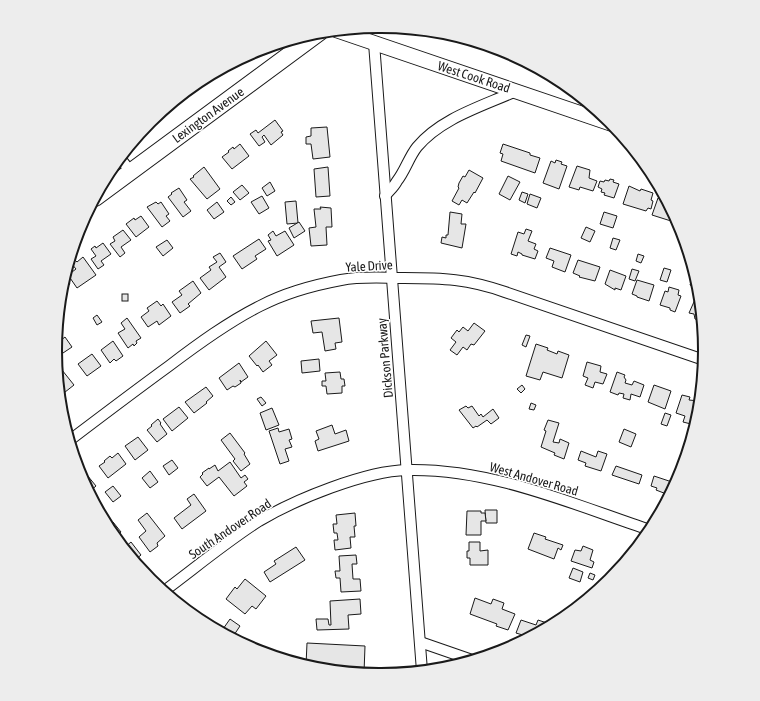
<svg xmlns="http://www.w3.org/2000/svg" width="760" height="701" font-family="'Asap Condensed',sans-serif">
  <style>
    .building { fill: #e6e6e6; stroke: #1a1a1a }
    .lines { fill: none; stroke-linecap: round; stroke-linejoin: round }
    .street-casing { stroke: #1a1a1a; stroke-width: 12 }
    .secondary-casing { stroke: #1a1a1a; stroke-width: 16 }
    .primary-casing { stroke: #1a1a1a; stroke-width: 18 }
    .street { stroke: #fff; stroke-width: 10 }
    .secondary { stroke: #fff; stroke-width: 14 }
    .primary { stroke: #fff; stroke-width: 16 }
    .labels { text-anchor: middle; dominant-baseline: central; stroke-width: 3; stroke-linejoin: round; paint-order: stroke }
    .street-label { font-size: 13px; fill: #1a1a1a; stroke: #fff }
    .rim { fill: none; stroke: #1a1a1a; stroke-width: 2 }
  </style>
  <rect width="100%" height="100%" fill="#fff"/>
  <g class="building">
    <polygon points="275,120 283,131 281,132 283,135 271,145 264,135 262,137 265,142 259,146 250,134 256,130 258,133"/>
    <polygon points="327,127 330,157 313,159 311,144 306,144 306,137 311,136 311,128"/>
    <polygon points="240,144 249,156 232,169 222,157 229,152 228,151 233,147 234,149"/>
    <polygon points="503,144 530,153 530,155 540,158 535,173 501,161 503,154 500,153"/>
    <polygon points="556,160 562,162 561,164 567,166 559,189 543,183 551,161 555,163"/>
    <polygon points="577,166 590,170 589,178 597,181 593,191 580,187 579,190 569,187"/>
    <polygon points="204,167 220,189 207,199 190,179 194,177 193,176"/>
    <polygon points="328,167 330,196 316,197 314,169"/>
    <polygon points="469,170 483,178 475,193 474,192 467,203 462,200 459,205 452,201 459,188 458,187 459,183 463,176 465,177"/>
    <polygon points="508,176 520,182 510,200 499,194"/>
    <polygon points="610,179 614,180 613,182 619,184 614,198 604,195 605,193 601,192 602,189 598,187 600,181 604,182 605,180 609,181"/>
    <polygon points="270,182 275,191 267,196 262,188"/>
    <polygon points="242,185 249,193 240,200 233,192"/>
    <polygon points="629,186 640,191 641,189 653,193 651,200 653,201 651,209 648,208 646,211 623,204"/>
    <polygon points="179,188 187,200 184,202 191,211 183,217 168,197 172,194 171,193"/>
    <polygon points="522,192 528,194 525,203 519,200"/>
    <polygon points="530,194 541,198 537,208 527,204"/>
    <polygon points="262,196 269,208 259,214 251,202"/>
    <polygon points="231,197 235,202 231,205 227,201"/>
    <polygon points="658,198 666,200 678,223 677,226 671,223 671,221 652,215"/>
    <polygon points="296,201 298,223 287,224 285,202"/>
    <polygon points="156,202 158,204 161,202 169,214 166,216 170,221 162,227 147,207"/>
    <polygon points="217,202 224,212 214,219 207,210"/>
    <polygon points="320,207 331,208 332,227 326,227 327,245 311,246 309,228 316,227 314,209 321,209"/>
    <polygon points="450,212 462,214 461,224 466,224 462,248 441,243 442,237 446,238 446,235 448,235"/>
    <polygon points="604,212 617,216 613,228 600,224"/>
    <polygon points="141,216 149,227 136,237 126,224 134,218 135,220"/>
    <polygon points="299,222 305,231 294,238 289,228"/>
    <polygon points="586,227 595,231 590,242 581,238"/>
    <polygon points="526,229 532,231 528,241 536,244 534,249 538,251 535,259 522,255 522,254 518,252 517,256 511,254 518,232 524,234"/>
    <polygon points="123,230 131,240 121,247 125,253 120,257 110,244 115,241 113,237"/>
    <polygon points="273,231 276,236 285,231 294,245 277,256 268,241 271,240 268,235"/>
    <polygon points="613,238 620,240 616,250 610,248"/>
    <polygon points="259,239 266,249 255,256 257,259 242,269 233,256"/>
    <polygon points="167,240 173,248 163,256 156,247"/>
    <polygon points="103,243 111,254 101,261 104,265 98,269 91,259 96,256 91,249 95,246 96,248"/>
    <polygon points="550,248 571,255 565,272 552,267 554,261 546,258"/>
    <polygon points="220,253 226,262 219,267 226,277 209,290 200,278 211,270 209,267 217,262 213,257"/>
    <polygon points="638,254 644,256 641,263 636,261"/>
    <polygon points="83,257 96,275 77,288 68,275 76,269 71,263 75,260 77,262"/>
    <polygon points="578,260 600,267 595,281 579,277 580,276 573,273"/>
    <polygon points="664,268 671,270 667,282 660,280"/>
    <polygon points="632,269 639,271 635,281 629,279"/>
    <polygon points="610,270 626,276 621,290 615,288 615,290 605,284"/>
    <polygon points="694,273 698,287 698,288 690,285"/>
    <polygon points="65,277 70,284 61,290 62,287"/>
    <polygon points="637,280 654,285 649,301 637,297 637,296 632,294"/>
    <polygon points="193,281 201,293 188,304 190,306 180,313 172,302 182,295 179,291"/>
    <polygon points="669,287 679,290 678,295 681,296 675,312 670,310 670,308 660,305 665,291 668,292"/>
    <rect x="122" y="294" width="6" height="7"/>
    <polygon points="697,295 699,296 702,321 695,319 694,314 689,313"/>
    <polygon points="157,301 161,306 163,304 171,316 159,325 157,321 148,327 141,317 149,311 147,308"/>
    <polygon points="97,315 102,322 97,325 93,318"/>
    <polygon points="127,318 141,338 136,341 137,343 134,346 133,344 128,348 118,333 125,329 121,323"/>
    <polygon points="339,318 342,342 335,343 336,349 325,351 322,332 313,333 311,321"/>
    <polygon points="474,323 485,331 474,345 471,344 467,350 463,347 457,355 450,350 456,342 451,338 457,330 459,332 463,327 468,331"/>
    <polygon points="526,335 530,336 526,347 522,345"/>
    <polygon points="65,337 72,347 63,353 56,344"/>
    <polygon points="113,341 123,356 116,361 114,359 110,363 101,350"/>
    <polygon points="266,341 277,355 269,361 272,365 263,372 258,365 257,366 249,356"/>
    <polygon points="536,344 548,348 547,350 557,354 558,351 569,355 562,378 543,372 540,380 526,376"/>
    <polygon points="92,354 101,366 87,376 78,364"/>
    <polygon points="319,359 320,371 302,373 301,361"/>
    <polygon points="587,362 601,366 600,372 607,374 603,384 595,382 593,388 585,385 588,378 583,376"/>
    <polygon points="239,363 248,377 241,382 240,380 241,383 235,387 233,386 227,390 219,378"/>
    <polygon points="62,370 74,385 60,396 58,373"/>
    <polygon points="340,372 341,379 344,379 345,386 342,386 342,393 327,394 326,386 322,386 322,381 326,381 325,373"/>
    <polygon points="617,372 625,375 624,377 626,380 625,383 632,385 634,381 644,385 640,397 631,394 630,400 623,398 624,394 619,393 618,395 610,392"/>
    <polygon points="522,385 525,389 521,393 517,389"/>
    <polygon points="654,385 671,391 665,409 648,402"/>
    <polygon points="206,387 213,396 206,402 207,403 194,413 185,402"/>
    <polygon points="682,395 690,397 689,400 699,401 698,414 695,425 683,422 685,416 676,413"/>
    <polygon points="261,397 266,403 262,406 257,399"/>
    <polygon points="531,403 536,405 534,410 529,409"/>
    <polygon points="466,406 468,408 472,406 479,416 481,414 483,417 493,409 499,418 491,424 487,420 477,427 476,426 473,428 459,410"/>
    <polygon points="179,407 188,418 172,431 163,419"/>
    <polygon points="272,408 279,425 266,430 260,413"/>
    <polygon points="665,413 671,415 667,426 661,424"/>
    <polygon points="158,419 161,423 160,424 167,434 157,442 147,430 152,426 151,425"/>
    <polygon points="548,420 559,423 553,442 559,443 560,439 569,443 564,459 554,455 555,453 541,447 546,431 544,430"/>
    <polygon points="332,425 335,434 346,430 349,441 318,451 315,441 319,439 316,431"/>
    <polygon points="278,428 279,432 289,429 292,439 289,440 292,447 285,449 289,461 280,464 269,431"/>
    <polygon points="624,429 636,434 631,447 619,442"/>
    <polygon points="230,433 245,453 244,454 250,464 241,471 233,461 235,459 221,440"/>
    <polygon points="138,437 148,450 135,460 125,446"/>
    <polygon points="581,451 596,457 598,451 607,454 601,471 585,466 586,463 578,460"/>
    <polygon points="118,453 126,464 108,478 99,466 105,462 104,461 110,456 112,458"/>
    <polygon points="172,460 178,468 169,475 163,466"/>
    <polygon points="230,462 241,478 245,475 248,479 244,482 247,486 234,496 219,477 207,486 200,477 203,474 202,473 209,468 209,469 215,465 218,471"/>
    <polygon points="616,466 642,475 639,484 612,475"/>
    <polygon points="150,471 158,482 150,488 142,478"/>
    <polygon points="87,475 96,486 89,492 82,478"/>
    <polygon points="654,476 675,483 669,495 656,490 657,488 651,486"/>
    <polygon points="113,486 121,496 113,502 105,492"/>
    <polygon points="194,494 206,511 182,529 174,518 191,505 187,499"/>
    <polygon points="485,510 497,510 497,523 486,523"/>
    <polygon points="467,511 481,511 481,513 485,513 486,521 481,521 481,535 466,535"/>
    <polygon points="147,513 165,536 157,543 158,546 150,552 139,537 146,531 138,520"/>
    <polygon points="355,513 356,526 354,526 355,537 350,537 351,548 335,550 334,540 338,540 337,533 334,533 333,524 337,524 336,515"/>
    <polygon points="113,522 121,532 115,537 108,526"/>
    <polygon points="534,533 546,537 545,539 563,545 561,550 558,548 554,559 528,549"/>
    <polygon points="131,542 141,555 135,560 124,548"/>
    <polygon points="469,542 480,542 480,551 488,550 488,565 470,565 470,558 467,558 467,551 469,551"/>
    <polygon points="583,546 593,550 590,560 594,562 592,568 571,561 575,550 581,551"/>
    <polygon points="296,547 305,560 270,582 264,572 276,564 274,561"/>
    <polygon points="356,555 357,564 352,564 353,579 360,579 361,591 341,592 340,578 336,578 335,571 340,571 339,556"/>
    <polygon points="618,566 620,567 611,579 613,570 616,571"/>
    <polygon points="573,568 583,572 580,582 569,578"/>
    <polygon points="590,573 595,575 593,580 588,578"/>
    <polygon points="245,579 266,596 256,609 252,606 245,614 226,599 235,587 237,589"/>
    <polygon points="475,598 491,604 493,599 504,603 502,609 515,614 508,630 496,626 497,624 470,614"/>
    <polygon points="360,599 361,614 348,615 349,629 317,630 316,619 328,619 329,625 331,625 330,601"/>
    <polygon points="193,610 203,617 204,616 223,629 230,619 240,626 232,638 200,620 190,613"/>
    <polygon points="521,620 536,625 538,620 547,623 545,629 534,635 532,634 529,637 516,633"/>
    <polygon points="307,643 365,646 364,673 316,669 306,665"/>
  </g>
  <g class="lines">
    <defs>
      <g id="street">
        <polyline points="374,43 422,671"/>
        <polyline points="120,158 131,172"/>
        <path d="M385,196c4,-5 9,-9 12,-15 8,-10 12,-24 20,-34 24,-29 66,-41 99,-56"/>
        <path d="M70,440c33,-25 66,-50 99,-74 29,-22 59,-44 91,-60 25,-13 54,-21 81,-26 21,-4 42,-2 63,-2 39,0 64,1 101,14l199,68"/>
        <path d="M164,591c31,-23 62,-49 95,-70 37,-22 106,-50 148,-51 84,-2 165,34 243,60"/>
        <polyline points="420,642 472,660"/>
      </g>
      <polyline id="secondary" points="336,30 612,124"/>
      <polyline id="primary" points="95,198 320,32"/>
    </defs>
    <use href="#street" class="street-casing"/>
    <use href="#secondary" class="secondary-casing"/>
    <use href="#primary" class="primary-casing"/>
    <use href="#street" class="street"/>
    <use href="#secondary" class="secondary"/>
    <use href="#primary" class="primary"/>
  </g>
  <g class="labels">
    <g class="street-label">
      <text transform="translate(474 77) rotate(18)">West Cook Road</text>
      <text transform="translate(208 115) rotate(-36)">Lexington Avenue</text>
      <text transform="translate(369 266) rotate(-3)">Yale Drive</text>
      <text transform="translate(385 358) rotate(-95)">Dickson Parkway</text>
      <text transform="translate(534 479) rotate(16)">West Andover Road</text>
      <text transform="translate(230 529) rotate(-34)">South Andover Road</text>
    </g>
  </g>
  <path d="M0 0H760V701H0ZM379 33H381A317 317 0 0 1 698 350V351A317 317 0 0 1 381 668H379A317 317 0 0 1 62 351V350A317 317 0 0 1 379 33Z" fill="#ededed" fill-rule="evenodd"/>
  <path class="rim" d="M379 33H381A317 317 0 0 1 698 350V351A317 317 0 0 1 381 668H379A317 317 0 0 1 62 351V350A317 317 0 0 1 379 33Z"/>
</svg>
